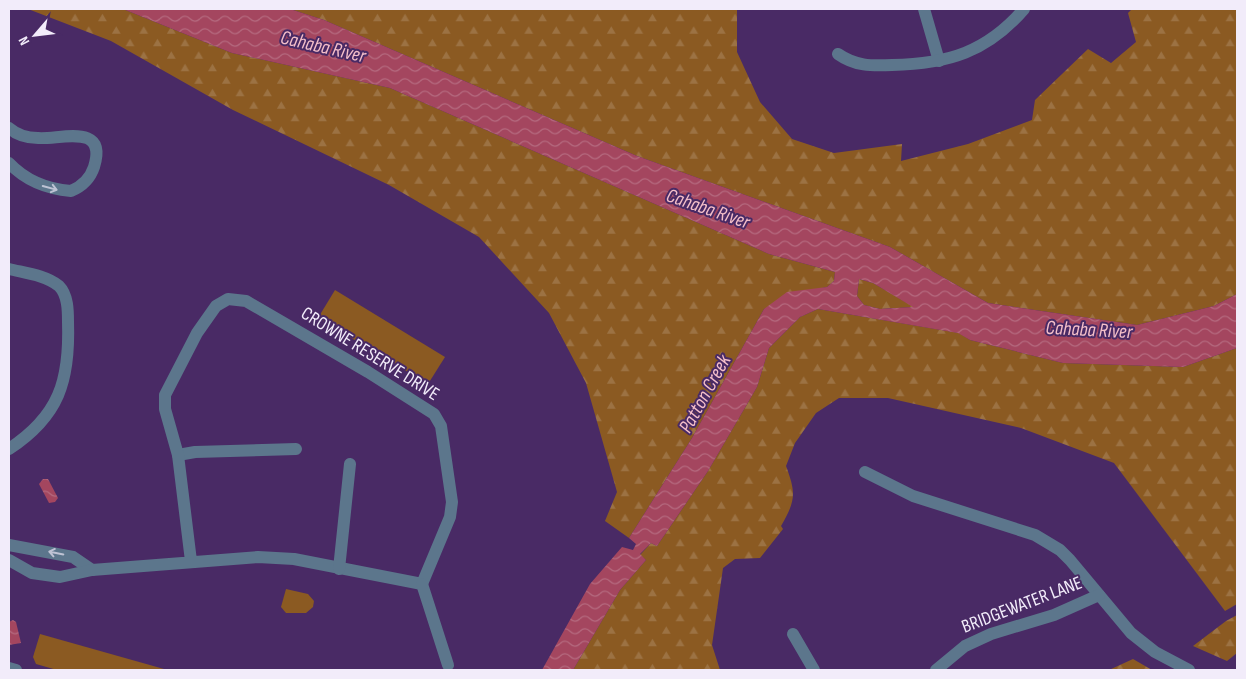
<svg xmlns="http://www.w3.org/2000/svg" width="1246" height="679" font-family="'Sofia Sans Condensed',sans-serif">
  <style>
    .green { fill: #8b5a22 }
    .forest { fill: url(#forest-firs) }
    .water { fill: url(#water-waves); fill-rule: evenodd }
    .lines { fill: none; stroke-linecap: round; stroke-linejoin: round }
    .minor { stroke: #5c768c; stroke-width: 12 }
    .oneway { stroke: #bec3d4 }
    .labels { text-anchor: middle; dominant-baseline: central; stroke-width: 4; stroke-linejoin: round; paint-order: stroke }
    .street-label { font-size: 19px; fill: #f2ecfa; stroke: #492a65 }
    .water-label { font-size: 20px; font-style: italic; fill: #f4bfc9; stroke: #492a65 }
  </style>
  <defs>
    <pattern id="forest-firs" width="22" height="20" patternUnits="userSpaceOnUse" patternTransform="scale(1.25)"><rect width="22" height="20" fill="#8b5a22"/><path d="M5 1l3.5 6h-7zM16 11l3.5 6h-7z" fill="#9c7243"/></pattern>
    <pattern id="water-waves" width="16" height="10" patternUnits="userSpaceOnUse" patternTransform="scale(1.25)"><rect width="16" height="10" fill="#a4465f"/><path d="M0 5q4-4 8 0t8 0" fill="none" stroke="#b56a7f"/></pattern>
  </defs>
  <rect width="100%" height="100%" fill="#492a65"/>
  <g class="green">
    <polygon points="335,290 445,357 428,384 318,318"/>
    <polygon points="286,589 308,594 314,601 313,607 306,613 286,613 281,607"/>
    <polygon points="40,634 164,669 164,670 57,670 36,664 33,657"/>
  </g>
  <g class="forest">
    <polygon points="28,9 123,9 232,53 390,88 769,254 835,272 834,281 827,287 813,290 764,309 692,438 629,538 605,521 617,492 586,383 549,313 479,237 389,185 233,110 111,41"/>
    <polygon points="290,9 737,9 737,52 760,102 792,139 834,153 902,144 901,161 968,144 1032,120 1035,100 1088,49 1111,63 1136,42 1128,13 1132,9 1237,9 1237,294 1214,306 1137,325 988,303 890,247 637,156 324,20"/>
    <polygon points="859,279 873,283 914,307 880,309 864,305 857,296"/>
    <path d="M818,309l141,24 11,7 93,23 120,4 54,-19v256l-12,7 -111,-148 -93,-35 -133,-30h-49l-23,15 -21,30 -9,23c10,27 10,34 -5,60l2,3 -23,29 -25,1 -12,9 -11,77 8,25h-147l47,-80 26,-30 -6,-5 11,-12 6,3 51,-75 49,-84 12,-39 31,-31z"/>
    <polygon points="1237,615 1237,653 1227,661 1193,646 1226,621"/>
    <polygon points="1133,659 1152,670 1109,670"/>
  </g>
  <g class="water">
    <path d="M123,9h167l34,11 313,136 253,91 98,56 149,22 77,-19 23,-12v54l-54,19 -120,-4 -93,-23 -12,-7 -140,-24 -18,8 -31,31 -12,39 -49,84 -51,75 -6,-3 -11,11 6,6 -26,30 -47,80h-31l48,-86 32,-37 11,3 3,-6 -7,-6 63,-100 72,-129 23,-17 40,-5 7,-6 1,-9 -66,-18 -379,-166 -158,-35zM859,279l14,4 40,24 -33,2 -16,-4 -7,-9z"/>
    <polygon points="43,479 48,479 58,498 55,502 49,503 39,484"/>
    <polygon points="13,620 16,622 21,643 9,645 9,622"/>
  </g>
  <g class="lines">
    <g class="minor">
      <polyline points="924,9 939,61"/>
      <path d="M838,54c17,12 33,12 54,11 56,-1 95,-13 132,-56"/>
      <path d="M9,128c8,7 18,10 29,10 21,2 70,-16 56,29 -4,12 -11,19 -23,24 -24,-2 -45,-10 -62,-28"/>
      <path d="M9,269c16,4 36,6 50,17 9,9 9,25 9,36 2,59 -9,94 -59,127"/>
      <polyline points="178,455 195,452 296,449"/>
      <polyline points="865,472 913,496 1035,535 1060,550 1070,560 1131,633 1155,652 1189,670"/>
      <polyline points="9,545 73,557 92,570"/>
      <polyline points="9,560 32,573 60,577 92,570 258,557 294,559 422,584 450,517 452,502 441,426 434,414 368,372 246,301 228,299 216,306 197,333 165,395 165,409 178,455 191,561"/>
      <polyline points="339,569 350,464"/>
      <polyline points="422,584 448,665"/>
      <polyline points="793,634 814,670"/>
      <polyline points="9,668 16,670"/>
      <polyline points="936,670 965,646 991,634 1054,615 1099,595"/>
    </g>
  </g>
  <defs><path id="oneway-shaft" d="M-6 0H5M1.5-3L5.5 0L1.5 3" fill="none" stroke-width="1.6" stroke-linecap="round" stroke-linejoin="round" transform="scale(1.25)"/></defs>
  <g class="oneway">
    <use href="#oneway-shaft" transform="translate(50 188) rotate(15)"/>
    <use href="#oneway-shaft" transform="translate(56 553) rotate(-169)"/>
  </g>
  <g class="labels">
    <g class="street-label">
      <text transform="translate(370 354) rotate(32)">CROWNE RESERVE DRIVE</text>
      <text transform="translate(1022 605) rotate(-21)">BRIDGEWATER LANE</text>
    </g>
    <g class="water-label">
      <text transform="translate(323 47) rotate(13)">Cahaba River</text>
      <text transform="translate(708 209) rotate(19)">Cahaba River</text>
      <text transform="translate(1089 330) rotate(3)">Cahaba River</text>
      <text transform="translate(705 394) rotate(-61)">Patton Creek</text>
    </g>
  </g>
  <rect width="1246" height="679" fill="none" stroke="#f2ecfa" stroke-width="20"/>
  <g transform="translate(35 35) rotate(242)" stroke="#492a65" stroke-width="4" paint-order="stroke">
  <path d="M0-4L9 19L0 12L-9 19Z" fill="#f2ecfa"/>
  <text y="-8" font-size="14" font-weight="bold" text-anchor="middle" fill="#f2ecfa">N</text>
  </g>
</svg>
